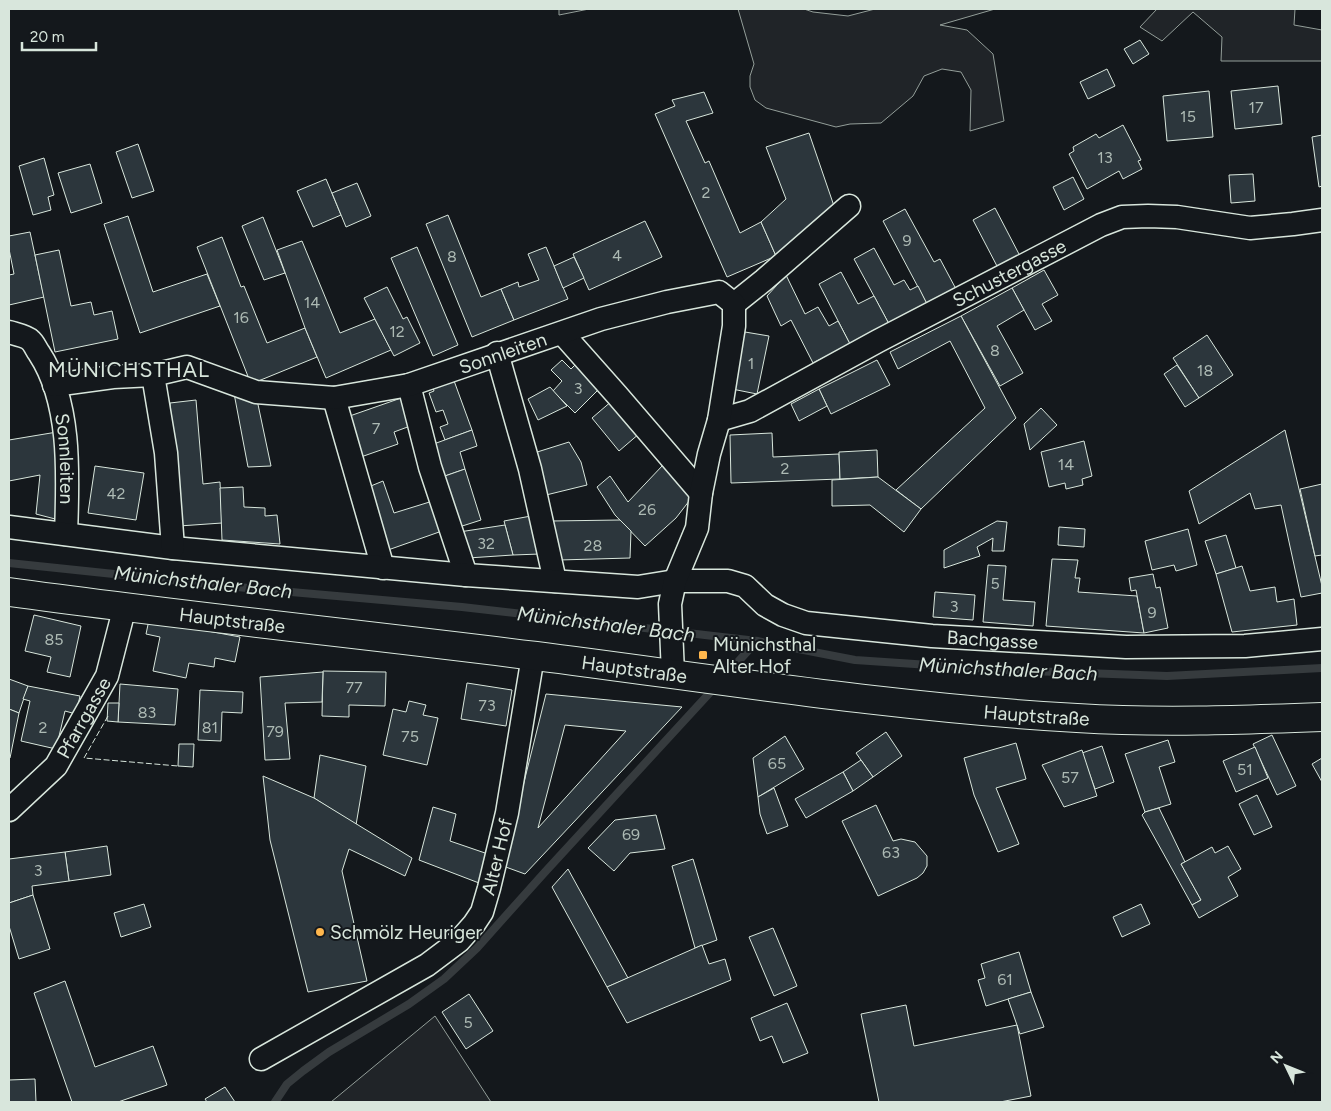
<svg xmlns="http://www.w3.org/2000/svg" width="1331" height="1111" font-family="Figtree,sans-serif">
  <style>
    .green { fill: #202428; stroke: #939e99 }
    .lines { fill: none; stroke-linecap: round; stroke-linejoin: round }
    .stream { stroke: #363b3e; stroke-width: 8 }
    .building { fill: #2c363c; stroke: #d8e6dc; fill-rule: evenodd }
    .street-casing { stroke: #d8e6dc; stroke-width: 25 }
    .secondary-casing { stroke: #d8e6dc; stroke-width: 30 }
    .street { stroke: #14181c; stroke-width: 22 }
    .secondary { stroke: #14181c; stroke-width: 28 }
    .fence { stroke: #d8e6dc; stroke-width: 1; stroke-dasharray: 6 2.5; stroke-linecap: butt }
    .poi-dot { fill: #ffb74d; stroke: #14181c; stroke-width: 2 }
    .labels { text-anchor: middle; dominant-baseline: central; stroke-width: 4; stroke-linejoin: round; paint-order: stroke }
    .number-label { font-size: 16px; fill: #adbab4 }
    .street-label { font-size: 19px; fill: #d8e6dc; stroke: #14181c }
    .poi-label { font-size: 19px; fill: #d8e6dc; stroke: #14181c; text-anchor: start }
    .water-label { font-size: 20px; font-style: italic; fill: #d8e6dc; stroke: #14181c }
    .quarter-label { font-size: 21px; letter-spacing: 1px; fill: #d8e6dc; stroke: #14181c }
  </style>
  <rect width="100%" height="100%" fill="#14181c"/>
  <g class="green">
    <polygon points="559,9 589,9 559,15"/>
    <polygon points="738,9 804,9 813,12 848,16 875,9 995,9 940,25 967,30 993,54 1004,121 970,131 971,90 961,72 942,69 924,76 913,96 881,123 850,124 836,127 766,108 755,100 750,87 750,76 754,64"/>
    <polygon points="1157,9 1295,9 1294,25 1322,30 1322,61 1221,61 1222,37 1193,12 1162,41 1140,27"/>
    <polygon points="435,1016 491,1102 331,1102"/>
  </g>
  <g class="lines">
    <g class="stream">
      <polyline points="9,563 257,589 462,607 757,641 855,660 1004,670 1167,676 1322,668"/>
      <polyline points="725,676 757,641"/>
      <polyline points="275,1102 287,1084 303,1071 329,1052 409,1004 444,979 477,948 545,872 716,686"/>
    </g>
  </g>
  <g class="building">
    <polygon points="1140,40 1149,54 1133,64 1124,49"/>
    <polygon points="1107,69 1115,86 1088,99 1080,82"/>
    <polygon points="1278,86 1282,124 1235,129 1231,91"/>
    <polygon points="1209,91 1213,137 1167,141 1163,96"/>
    <polygon points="704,92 713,113 686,121 705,163 709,161 740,233 761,222 776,256 727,277 655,114 675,106 672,100"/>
    <polygon points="1123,125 1141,160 1138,161 1142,169 1123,179 1119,171 1087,189 1069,154 1074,151 1073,147 1096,134 1099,138"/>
    <polygon points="809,133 834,206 776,256 761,222 786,199 766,147"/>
    <polygon points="1322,135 1322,186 1319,187 1312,137"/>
    <polygon points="138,144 154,191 132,198 116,152"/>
    <polygon points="44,158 54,195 48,197 51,210 33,215 19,166"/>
    <polygon points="90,164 102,203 71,213 58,173"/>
    <polygon points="1253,174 1255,201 1231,203 1229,175"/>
    <polygon points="1073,177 1084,199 1064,210 1053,187"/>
    <polygon points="326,179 341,215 313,227 297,191"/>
    <polygon points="357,183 371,216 346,227 332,193"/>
    <polygon points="995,208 1020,256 998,268 973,220"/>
    <polygon points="905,209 934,262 940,259 956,289 927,304 883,221"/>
    <polygon points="448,215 481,297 501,289 514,320 472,337 426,224"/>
    <polygon points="128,216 153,292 207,274 220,306 140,333 104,224"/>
    <polygon points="263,217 285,273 264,280 242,226"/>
    <polygon points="645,221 662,257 589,290 573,254"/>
    <polygon points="30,232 44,297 9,305 9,275 14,274 9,249 9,236"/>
    <polygon points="222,237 241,287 244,286 267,343 305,328 317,357 251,384 197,247"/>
    <polygon points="302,241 340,333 375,319 391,350 326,378 305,328 277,250"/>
    <polygon points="417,247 458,345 433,356 391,258"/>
    <polygon points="546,247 568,299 514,320 501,289 518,282 519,287 539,280 528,254"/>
    <polygon points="874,248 894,285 904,280 910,290 918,286 927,304 889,324 854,259"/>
    <polygon points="59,250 71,306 91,302 94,315 112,311 118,339 55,352 35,255"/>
    <polygon points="574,257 584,278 563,288 554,266"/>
    <polygon points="1044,270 1058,295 1042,304 1052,321 1035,330 1012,288"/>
    <polygon points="841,272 858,304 874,296 889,324 850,344 819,284"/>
    <polygon points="786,275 805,314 818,307 829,326 838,321 850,344 813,363 791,320 781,326 767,296"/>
    <polygon points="387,287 403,319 407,317 420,343 394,356 364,298"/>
    <polygon points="1012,288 1024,310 997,326 1023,373 1000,386 961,316"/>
    <polygon points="961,316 1016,418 921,509 896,490 985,408 950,341 898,369 890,352"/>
    <polygon points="745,332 769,336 757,394 732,389"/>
    <polygon points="1207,335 1233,375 1199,398 1173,358"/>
    <polygon points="562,360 571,369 579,361 603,385 575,413 553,391 562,381 551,370"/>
    <polygon points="877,360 890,385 831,414 819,389"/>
    <polygon points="1177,365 1199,398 1185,407 1164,374"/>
    <polygon points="453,378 472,430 445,440 440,427 448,424 443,410 436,412 429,393 434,391 432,385"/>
    <polygon points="550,387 567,406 538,420 528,399"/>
    <polygon points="233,388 256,395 271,466 248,467"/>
    <polygon points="819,389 827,406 799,421 791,404"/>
    <polygon points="404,397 413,425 394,432 398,444 358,458 344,418"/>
    <polygon points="196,400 203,484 220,482 222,523 179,526 170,403"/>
    <polygon points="613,400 640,433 619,451 592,418"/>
    <polygon points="1041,408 1057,425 1030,450 1024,424"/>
    <polygon points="472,430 477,446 460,452 465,469 442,477 431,445"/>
    <polygon points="1285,430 1322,586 1322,593 1301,597 1281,505 1255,509 1250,493 1199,524 1189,491"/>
    <polygon points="57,432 59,520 36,514 40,475 9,481 9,440"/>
    <polygon points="772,433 773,457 839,454 840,479 731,483 730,435"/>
    <polygon points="1084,441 1092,476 1082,479 1083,485 1066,489 1065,483 1049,487 1041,452"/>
    <polygon points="569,442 581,462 587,485 546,495 534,453"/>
    <polygon points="877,450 878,477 840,479 839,452"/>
    <polygon points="663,465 693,496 676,518 645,546 615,515 597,487 610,476 628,502"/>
    <polygon points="95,466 144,473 136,520 88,513"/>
    <polygon points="465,469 481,520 456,528 442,477"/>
    <polygon points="878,477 921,509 904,532 870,505 832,506 832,480"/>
    <polygon points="383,481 394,513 436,500 442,531 388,550 366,488"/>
    <polygon points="1322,484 1322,555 1315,556 1300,489"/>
    <polygon points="243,487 244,507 265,508 265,516 277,515 280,544 222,540 220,488"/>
    <polygon points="531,516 540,554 513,555 504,521"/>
    <polygon points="620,520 631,531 630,558 559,560 551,521"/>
    <polygon points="997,521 1007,522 1004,551 992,551 993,538 977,547 980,556 944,568 944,550"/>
    <polygon points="505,525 513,555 468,558 459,532"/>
    <polygon points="1059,527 1085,529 1084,547 1058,545"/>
    <polygon points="1188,529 1197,565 1176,571 1174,565 1152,570 1145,541"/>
    <polygon points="1226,535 1236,568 1216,574 1205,541"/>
    <polygon points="1052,559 1078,560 1075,578 1080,578 1078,592 1137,596 1144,633 1046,626"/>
    <polygon points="988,565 1006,566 1003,600 1035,602 1033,626 983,622"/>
    <polygon points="1242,566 1250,591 1275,587 1277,602 1294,599 1297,625 1232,632 1216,574"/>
    <polygon points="1153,574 1156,588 1160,587 1168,628 1144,633 1136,590 1131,591 1129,578"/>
    <polygon points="935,592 975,595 973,620 933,617"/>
    <polygon points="34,615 81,626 70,677 47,672 51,657 25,651"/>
    <polygon points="149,620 240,637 235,662 215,658 214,667 189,663 186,678 153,671 160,637 146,634"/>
    <polygon points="323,671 386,672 385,706 349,705 349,717 322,716"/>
    <polygon points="323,672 322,702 285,703 290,759 265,760 260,677"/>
    <polygon points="9,679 28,686 19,713 9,709"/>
    <polygon points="467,683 512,690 506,726 461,719"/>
    <polygon points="120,684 178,689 175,725 118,722"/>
    <polygon points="28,686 80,696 76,714 65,711 56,749 21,741 30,701 23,699"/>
    <polygon points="200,690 243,692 242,713 222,712 221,741 198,740"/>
    <path d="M546,694l136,13 -157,167 -22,-8zM565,725l61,6 -88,97z"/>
    <polygon points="409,701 426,705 423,715 438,718 427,765 383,755 393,709 406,712"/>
    <polygon points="108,703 119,703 118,722 107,721"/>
    <polygon points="9,709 19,713 10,758 9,758"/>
    <polygon points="886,732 902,756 873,777 856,753"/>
    <polygon points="1272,735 1296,786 1277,795 1253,744"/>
    <polygon points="785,736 804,769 758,797 753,758"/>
    <polygon points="1168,740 1175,762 1159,767 1171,804 1145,812 1125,754"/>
    <polygon points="1016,743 1026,779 996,788 1019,844 998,852 974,795 964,758"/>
    <polygon points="179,744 194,744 193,767 178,766"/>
    <polygon points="1102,746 1114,782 1095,789 1082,753"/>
    <polygon points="1255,747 1268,778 1236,792 1223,761"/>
    <polygon points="1082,750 1097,796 1064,807 1042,765"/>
    <polygon points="320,755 366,766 356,825 314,798"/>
    <polygon points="1322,758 1322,782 1312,764"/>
    <polygon points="861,760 873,777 853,791 843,772"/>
    <polygon points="843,772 853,791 806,818 795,799"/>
    <polygon points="263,776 314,798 412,858 405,876 349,849 342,871 367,981 308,992 270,840"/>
    <polygon points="774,788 788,826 767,834 760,814 758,797"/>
    <polygon points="1257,795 1272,827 1254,835 1239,804"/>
    <polygon points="876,805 893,841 901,839 915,842 927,856 927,866 923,873 917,878 878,896 842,821"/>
    <polygon points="433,807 456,814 450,841 488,854 479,883 419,860"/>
    <polygon points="1159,808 1185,862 1181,864 1201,900 1192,905 1142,815 1145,812"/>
    <polygon points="656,815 665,849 630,853 614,871 588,848 615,820"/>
    <polygon points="107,846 111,875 69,881 65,852"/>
    <polygon points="1228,846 1241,869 1228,877 1238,896 1199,918 1192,905 1201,900 1181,864 1212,847 1215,853"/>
    <polygon points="65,852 69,881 32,886 33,895 9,903 9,859"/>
    <polygon points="693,859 717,940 695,948 672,866"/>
    <polygon points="568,869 628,978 607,987 552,887"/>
    <polygon points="33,895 50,949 19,959 9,926 9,903"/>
    <polygon points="144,904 151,927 121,937 114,913"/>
    <polygon points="1141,904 1150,924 1122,937 1113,917"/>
    <polygon points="773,928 797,986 774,996 749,937"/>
    <polygon points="702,945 709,964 725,959 731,980 627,1023 607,987"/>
    <polygon points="1019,952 1031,992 986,1006 978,980 985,978 981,964"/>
    <polygon points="65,981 95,1067 153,1046 167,1085 118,1102 72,1102 34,993"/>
    <polygon points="1031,992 1044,1027 1020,1034 1008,999"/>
    <polygon points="469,994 493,1031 466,1049 442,1012"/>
    <polygon points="787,1003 808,1053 783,1063 772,1036 760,1041 751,1018"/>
    <polygon points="906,1005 914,1046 1017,1025 1031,1096 1000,1102 879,1102 861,1014"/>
    <polygon points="35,1079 36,1102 9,1102 9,1080"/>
    <polygon points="225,1087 235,1102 207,1102 205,1099"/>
  </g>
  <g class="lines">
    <defs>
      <g id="street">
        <polyline points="734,304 764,280 849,206"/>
        <path id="s1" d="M9,332c6,2 17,4 21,8 4,3 6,9 9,13 33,50 29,124 27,181"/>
        <polyline points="562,333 617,395 701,493"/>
        <polyline points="497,353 530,469 555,581"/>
        <polyline points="54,385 113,377 153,375"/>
        <polyline points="409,385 430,467 466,575"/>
        <polyline points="334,398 383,568"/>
        <path id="s2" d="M719,420l31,-9 128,-70 223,-116 21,-8 26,-1 29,1 73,11 43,-4 29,-4"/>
        <path id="s3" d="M9,527l164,21 293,27 172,12 37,-6h53l17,5 20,19 18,10 23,8 126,13 194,11 119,-1 77,-7"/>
        <path id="s4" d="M173,548l-7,-95 -13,-78 34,-8 69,25 78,6 75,-13 192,-66 66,-17 52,-10 15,12v22l-15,94 -10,34 -8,39 -4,35 -22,53 -5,23 3,70"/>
        <path id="s5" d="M9,810l47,-44 51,-90 18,-70"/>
        <path id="s6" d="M261,1059l166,-94 32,-24 15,-17 8,-12 7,-24 18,-75 26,-157"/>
      </g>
      <g id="secondary">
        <path id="s7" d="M9,592c175,24 351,42 527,64 180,23 360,52 541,62 81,5 164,2 245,-1"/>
      </g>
    </defs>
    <use href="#street" class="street-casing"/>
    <use href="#secondary" class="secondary-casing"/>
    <use href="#street" class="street"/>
    <use href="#secondary" class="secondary"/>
    <polyline class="fence" points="108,716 84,758 178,766"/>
  </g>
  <g class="poi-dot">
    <rect x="698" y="650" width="10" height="10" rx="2.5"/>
    <circle cx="320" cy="932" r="5"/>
  </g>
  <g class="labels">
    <g class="number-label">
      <text x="1256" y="107">17</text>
      <text x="1188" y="116">15</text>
      <text x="1105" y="157">13</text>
      <text x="706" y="192">2</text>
      <text x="907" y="240">9</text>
      <text x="617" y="255">4</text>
      <text x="452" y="256">8</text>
      <text x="312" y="302">14</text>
      <text x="241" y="317">16</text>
      <text x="397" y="331">12</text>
      <text x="995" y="350">8</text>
      <text x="751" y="363">1</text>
      <text x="1205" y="370">18</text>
      <text x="578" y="388">3</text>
      <text x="376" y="428">7</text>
      <text x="1066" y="464">14</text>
      <text x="785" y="468">2</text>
      <text x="116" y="493">42</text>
      <text x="647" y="509">26</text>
      <text x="486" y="543">32</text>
      <text x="593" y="545">28</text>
      <text x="995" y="583">5</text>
      <text x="954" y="606">3</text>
      <text x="1152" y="612">9</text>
      <text x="54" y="639">85</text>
      <text x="354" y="687">77</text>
      <text x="487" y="705">73</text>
      <text x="147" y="712">83</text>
      <text x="43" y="727">2</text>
      <text x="210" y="727">81</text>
      <text x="275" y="731">79</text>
      <text x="410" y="736">75</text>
      <text x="777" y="763">65</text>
      <text x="1245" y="769">51</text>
      <text x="1070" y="777">57</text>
      <text x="631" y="834">69</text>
      <text x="891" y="852">63</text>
      <text x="38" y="870">3</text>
      <text x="1005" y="979">61</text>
      <text x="468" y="1022">5</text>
    </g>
    <g class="street-label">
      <text stroke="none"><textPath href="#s2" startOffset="326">Schustergasse</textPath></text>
      <text stroke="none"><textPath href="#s4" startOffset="536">Sonnleiten</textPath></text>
      <text stroke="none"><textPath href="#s1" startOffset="149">Sonnleiten</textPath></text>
      <text stroke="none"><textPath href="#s7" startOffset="225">Hauptstraße</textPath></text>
      <text stroke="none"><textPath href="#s3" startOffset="1000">Bachgasse</textPath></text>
      <text stroke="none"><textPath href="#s7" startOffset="630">Hauptstraße</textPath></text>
      <text stroke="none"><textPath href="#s7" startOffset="1035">Hauptstraße</textPath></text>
      <text stroke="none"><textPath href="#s5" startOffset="120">Pfarrgasse</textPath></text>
      <text stroke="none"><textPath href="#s6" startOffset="325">Alter Hof</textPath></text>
    </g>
    <g class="poi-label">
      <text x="713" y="644">Münichsthal<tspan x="713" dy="22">Alter Hof</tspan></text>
      <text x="330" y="932">Schmölz Heuriger</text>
    </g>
    <g class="water-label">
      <text transform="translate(203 582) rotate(6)">Münichsthaler Bach</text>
      <text transform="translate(606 624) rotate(7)">Münichsthaler Bach</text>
      <text transform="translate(1008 669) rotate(3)">Münichsthaler Bach</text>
    </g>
    <g class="quarter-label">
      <text x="129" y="369">MÜNICHSTHAL</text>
    </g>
  </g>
  <rect width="1331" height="1111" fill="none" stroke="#d8e6dc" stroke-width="20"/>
  <g transform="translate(1286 1066) rotate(313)" stroke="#14181c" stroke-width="4" paint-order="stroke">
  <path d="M0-4L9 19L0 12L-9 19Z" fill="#d8e6dc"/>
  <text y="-8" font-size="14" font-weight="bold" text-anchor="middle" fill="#d8e6dc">N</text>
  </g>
  <path d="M22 42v8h74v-8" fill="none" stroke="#d8e6dc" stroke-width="2.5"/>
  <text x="30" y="42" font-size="15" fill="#d8e6dc" stroke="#14181c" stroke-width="4" paint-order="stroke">20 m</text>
</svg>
